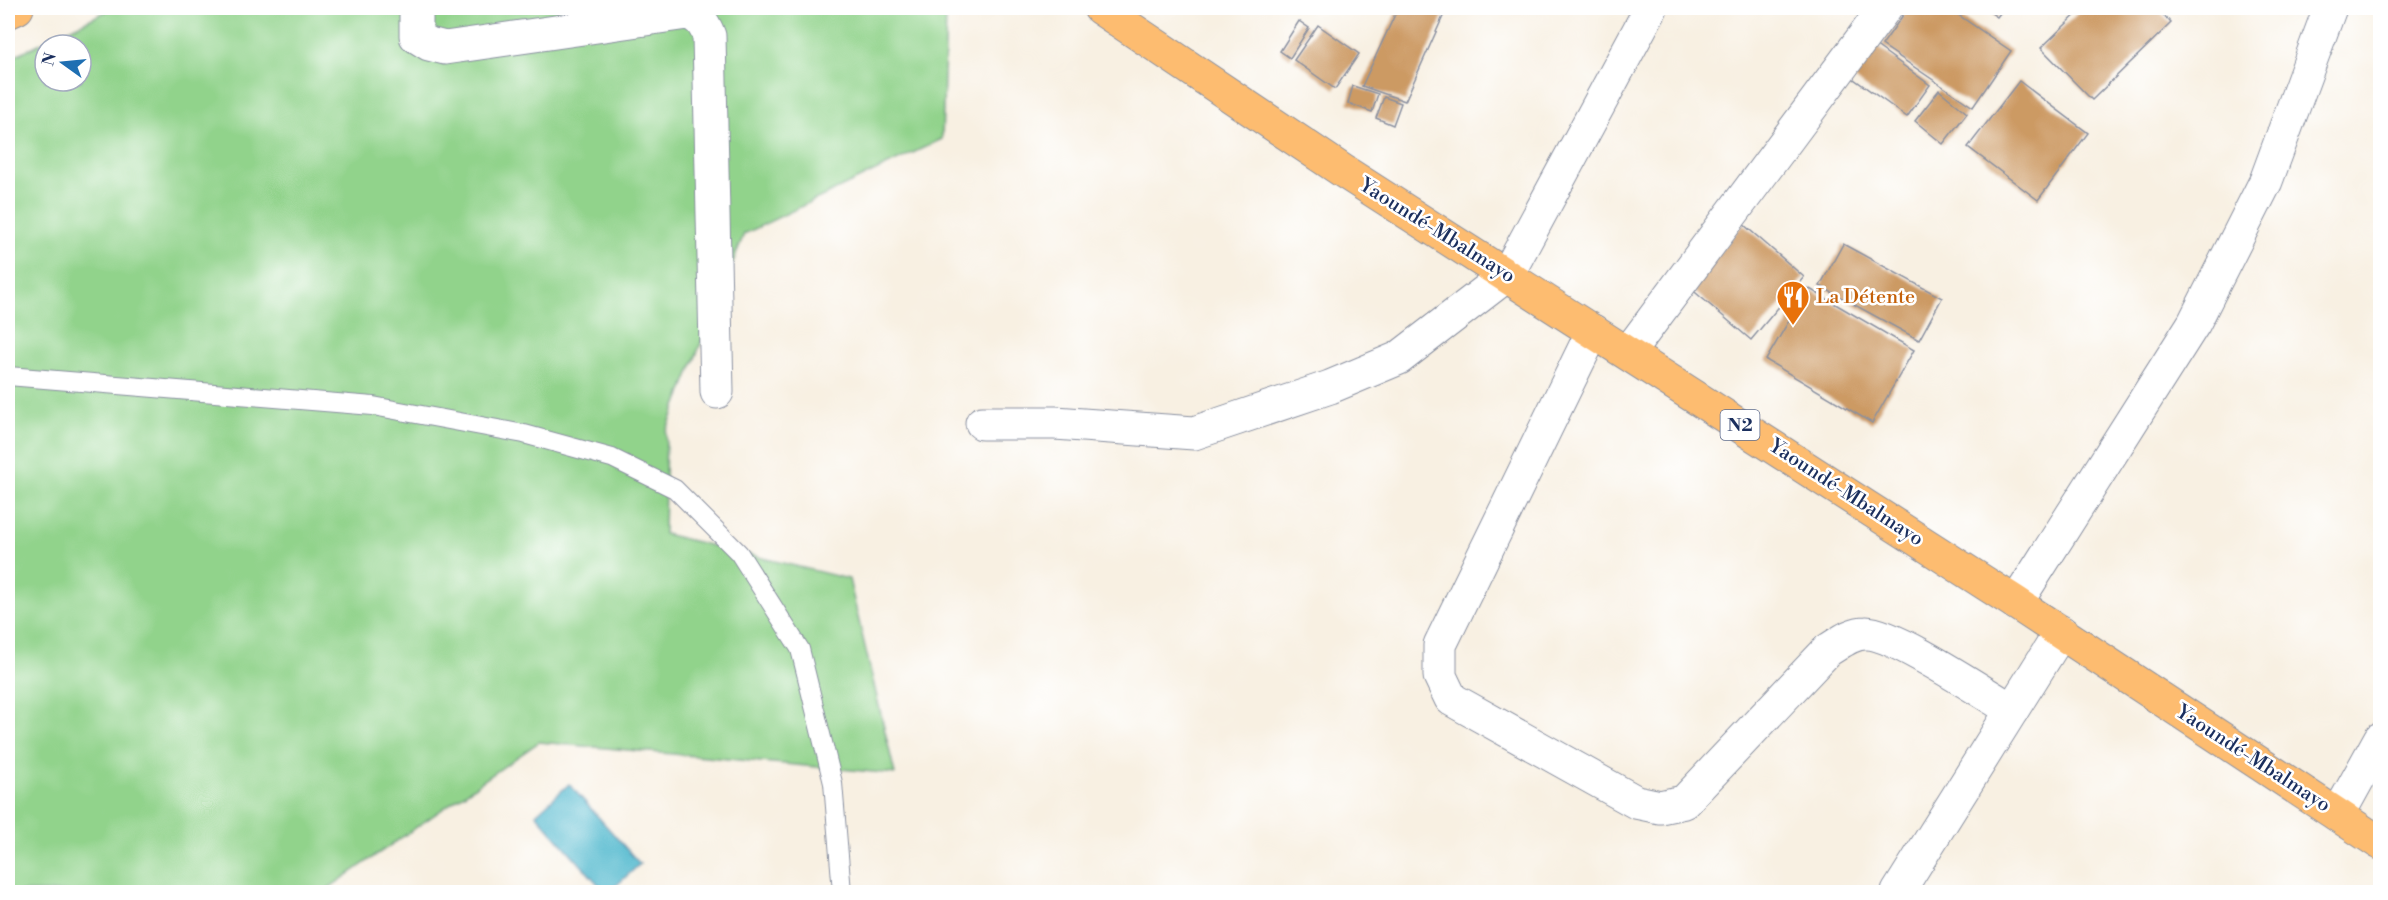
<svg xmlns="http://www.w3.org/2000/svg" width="2388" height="900" font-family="'Libre Bodoni',serif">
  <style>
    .green { fill: #91d38b; stroke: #568174; stroke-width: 1.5; fill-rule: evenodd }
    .water { fill: #4fb8cd; stroke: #357496; stroke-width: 1.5 }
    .building { fill: #cc9a64 }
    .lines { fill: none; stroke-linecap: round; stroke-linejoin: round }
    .lane-casing { stroke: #8a90a0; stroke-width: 20 }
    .street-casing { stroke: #8a90a0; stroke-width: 35 }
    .highway-casing { stroke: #8a90a0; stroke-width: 35 }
    .lane { stroke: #fff; stroke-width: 18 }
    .street { stroke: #fff; stroke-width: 33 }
    .highway { stroke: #fdbc70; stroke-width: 33 }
    .labels { text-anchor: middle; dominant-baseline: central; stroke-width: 5; stroke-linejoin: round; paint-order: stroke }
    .shield { fill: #fff; stroke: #5f6d8e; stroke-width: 1.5 }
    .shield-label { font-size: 18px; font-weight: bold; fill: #1b2f5e }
    .street-label { font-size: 20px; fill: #1b2f5e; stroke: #fff }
    .food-label { font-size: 20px; fill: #c56008; stroke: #fff; text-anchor: start }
  </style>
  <rect width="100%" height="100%" fill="#fff"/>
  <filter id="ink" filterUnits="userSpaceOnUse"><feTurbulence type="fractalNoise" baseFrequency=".0167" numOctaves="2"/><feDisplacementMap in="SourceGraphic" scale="12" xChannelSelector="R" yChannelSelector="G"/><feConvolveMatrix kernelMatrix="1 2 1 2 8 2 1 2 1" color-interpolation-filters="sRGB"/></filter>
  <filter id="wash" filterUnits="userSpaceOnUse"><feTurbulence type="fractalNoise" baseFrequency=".008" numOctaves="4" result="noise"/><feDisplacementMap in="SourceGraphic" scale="24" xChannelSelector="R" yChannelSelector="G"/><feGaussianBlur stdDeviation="1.35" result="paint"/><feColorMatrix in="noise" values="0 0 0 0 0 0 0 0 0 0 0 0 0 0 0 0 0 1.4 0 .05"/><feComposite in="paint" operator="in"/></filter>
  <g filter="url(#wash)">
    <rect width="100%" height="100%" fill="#f8f0e2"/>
    <path class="green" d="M113,8h806l27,7 -4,124 -198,95 -78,198 -2,102 185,45 46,195 -356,-32 -216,150h-315v-833zM45,45h36v36h-36z"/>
    <polygon class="water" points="569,784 640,864 609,892 605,892 536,814"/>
    <g id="blocks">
      <g class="building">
        <polygon points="1398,8 1435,8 1445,12 1405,101 1362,86"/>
        <polygon points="1908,8 1948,8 2011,51 1973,107 1882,45"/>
        <polygon points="1984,8 2004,8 1997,17"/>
        <polygon points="2083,8 2157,8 2171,23 2092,100 2041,48"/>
        <polygon points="1299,21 1309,28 1290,58 1280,51"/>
        <polygon points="1318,25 1359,54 1335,89 1294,60"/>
        <polygon points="1871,42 1930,85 1907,117 1847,74"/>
        <polygon points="2019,81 2088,133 2038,200 1968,147"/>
        <polygon points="1353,86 1378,94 1372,112 1348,103"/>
        <polygon points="1939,90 1967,113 1943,144 1915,121"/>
        <polygon points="1384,97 1401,103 1393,125 1376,118"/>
        <polygon points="1743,224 1804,277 1751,340 1689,287"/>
        <polygon points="1843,244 1942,298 1919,340 1820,286"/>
        <polygon points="1808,288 1914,350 1872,423 1766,360"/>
      </g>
    </g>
  </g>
  <g filter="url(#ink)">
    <use href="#blocks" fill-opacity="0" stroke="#8a90a0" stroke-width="1.5"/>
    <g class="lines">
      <defs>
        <polyline id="lane" points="8,376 373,406 524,434 612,458 675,489 739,553 800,649 833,783 842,892"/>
        <g id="street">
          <path d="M416,8v28l13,8 16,4 242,-35c13,4 17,10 22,23l8,356"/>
          <path d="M1593,331l-153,314v31l11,23 185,103 24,5 24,-5 144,-152c12,-7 23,-17 38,-17 26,-1 119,61 146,77"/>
          <polyline points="1628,353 1885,8"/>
          <polyline points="982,423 1055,423 1194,433 1330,387 1399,358 1507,275 1651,8"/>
          <polyline points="2016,603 2194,323 2266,181 2330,8"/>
          <polyline points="2338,815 2380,739"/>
          <polyline points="1898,892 2061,632"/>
        </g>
        <g id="highway">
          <polyline points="1100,8 1343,171 2016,603 2380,843"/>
          <polyline points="8,12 17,8"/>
        </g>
      </defs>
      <use href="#lane" class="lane-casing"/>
      <use href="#street" class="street-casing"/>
      <use href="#highway" class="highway-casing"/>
      <use href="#lane" class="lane"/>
      <use href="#street" class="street"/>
      <use href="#highway" class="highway"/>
    </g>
  </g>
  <defs>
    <symbol id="restaurant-pin" viewBox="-11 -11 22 30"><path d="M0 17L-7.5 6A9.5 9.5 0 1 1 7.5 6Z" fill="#e8710a" stroke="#fff"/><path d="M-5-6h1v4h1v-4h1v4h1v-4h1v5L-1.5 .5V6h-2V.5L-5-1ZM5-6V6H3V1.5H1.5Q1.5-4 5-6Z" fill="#fff"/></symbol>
  </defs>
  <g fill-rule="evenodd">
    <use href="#restaurant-pin" x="1774" y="278" width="38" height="52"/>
  </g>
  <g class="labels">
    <rect class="shield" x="1720.5" y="410" width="39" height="30" rx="4.5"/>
    <g class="shield-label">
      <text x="1740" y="425">N2</text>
    </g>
    <g class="street-label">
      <text transform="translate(1437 231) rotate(32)">Yaoundé-Mbalmayo</text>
      <text transform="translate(1846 493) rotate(33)">Yaoundé-Mbalmayo</text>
      <text transform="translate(2253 759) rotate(33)">Yaoundé-Mbalmayo</text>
    </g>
    <g class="food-label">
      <text x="1816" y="297">La Détente</text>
    </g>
  </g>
  <rect width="2388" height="900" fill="none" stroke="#fff" stroke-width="30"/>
  <g transform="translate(63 63) rotate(285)"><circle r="28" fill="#ffffff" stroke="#a4acbf" stroke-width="1.5"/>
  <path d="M0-4.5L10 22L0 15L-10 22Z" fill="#1f6fb2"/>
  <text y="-9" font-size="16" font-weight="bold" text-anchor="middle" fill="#1b2f5e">N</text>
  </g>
</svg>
